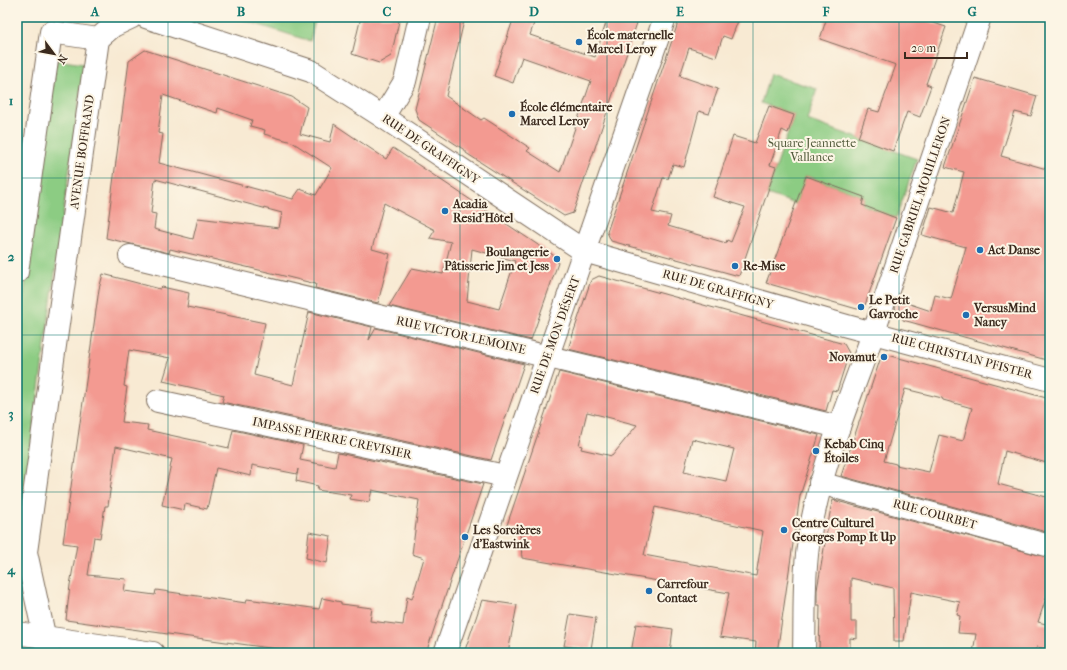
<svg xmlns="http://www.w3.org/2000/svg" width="1067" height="670" font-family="'IM FELL French Canon',serif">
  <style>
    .green { fill: #8ccc83; stroke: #647b50 }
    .building { fill: #f39a91; fill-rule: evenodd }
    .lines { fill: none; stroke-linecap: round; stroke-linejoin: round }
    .minor-casing { stroke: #7d6d5d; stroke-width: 24 }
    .major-casing { stroke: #7d6d5d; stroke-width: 24 }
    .minor { stroke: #fff; stroke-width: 22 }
    .major { stroke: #fff; stroke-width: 22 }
    .grid { fill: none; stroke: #0f766e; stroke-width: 1; stroke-opacity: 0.55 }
    .poi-dot { fill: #1f6fb2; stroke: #fcf5e5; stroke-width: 1.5 }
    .labels { text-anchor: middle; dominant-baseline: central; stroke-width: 4; stroke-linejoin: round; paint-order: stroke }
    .poi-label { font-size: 12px; font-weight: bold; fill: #3b2a1e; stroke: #fcf5e5; text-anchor: start }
    .park-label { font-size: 12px; fill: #535b3c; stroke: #fcf5e5 }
    .street-label { font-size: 12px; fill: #3b2a1e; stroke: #fcf5e5 }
    .neatline { fill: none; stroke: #0f766e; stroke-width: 1.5 }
    .grid-label { font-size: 13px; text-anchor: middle; font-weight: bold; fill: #0f766e }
  </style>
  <rect width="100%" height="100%" fill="#fcf5e5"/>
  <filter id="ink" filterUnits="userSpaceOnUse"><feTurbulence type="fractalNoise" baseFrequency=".025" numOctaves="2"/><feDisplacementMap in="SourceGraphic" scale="8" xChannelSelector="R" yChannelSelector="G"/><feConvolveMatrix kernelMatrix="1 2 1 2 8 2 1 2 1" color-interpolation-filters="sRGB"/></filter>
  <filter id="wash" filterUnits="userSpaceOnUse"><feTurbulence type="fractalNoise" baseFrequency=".012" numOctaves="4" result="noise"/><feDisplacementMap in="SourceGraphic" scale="16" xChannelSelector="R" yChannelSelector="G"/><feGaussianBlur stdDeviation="0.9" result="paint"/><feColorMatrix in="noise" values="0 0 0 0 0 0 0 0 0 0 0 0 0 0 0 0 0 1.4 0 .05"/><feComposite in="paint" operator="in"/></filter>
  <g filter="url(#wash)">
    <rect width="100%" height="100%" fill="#f8ead3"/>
    <g class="green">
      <polygon points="234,17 316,17 310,41"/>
      <polygon points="56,60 84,64 17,547 17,344"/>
      <polygon points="770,74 817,89 807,120 917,159 896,218 862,205 864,197 806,176 796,204 767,194 794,115 761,103"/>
    </g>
    <g id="blocks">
      <g class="building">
        <polygon points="361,17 400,17 391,56 379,63 352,54"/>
        <polygon points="438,17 465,17 446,96 481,120 484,118 530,148 527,151 560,172 591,81 522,57 513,83 494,76 514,17 536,17 530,35 595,57 608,17 639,17 573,213 564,216 466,153 466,151 419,120 415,109"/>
        <polygon points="680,17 727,17 738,21 731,39 723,36 716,57 689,48 680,76 718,89 709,114 699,111 684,167 673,164 668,179 663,178 652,212 671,216 668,226 726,243 727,240 731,242 745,207 713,197 733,136 755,143 769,106 794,115 788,133 782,130 770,165 776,167 739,276 611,241 607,232"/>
        <polygon points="827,17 915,17 946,27 926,84 931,86 920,117 907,112 893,151 858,138 868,109 879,112 896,65 820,39"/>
        <path d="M145,50l147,47 15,10 -7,27 30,8 4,-18 52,35 7,-11 163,109 2,6 -27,77 -142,-34 23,-38 31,6 8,-32 -21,-4 5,-8 -51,-27 -12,46 18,5 -12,49 -63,-15 1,-4 -40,-10 -106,-25 -1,4 -63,-15 23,-177zM163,95l54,18 1,-5 34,12 -2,6 15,4 -1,4 28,8 40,26 -16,27 -16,-6 -7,10 -134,-36 4,-29 -5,-1zM155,179l127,34 -3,15 -81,-10 -5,21 -39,-10 2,-15 -5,-1zM472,249l43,12 -16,48 -32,-8z"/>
        <polygon points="975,78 1037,96 1031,116 1015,112 1001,156 1050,170 1050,361 903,320 895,308 898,300 931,311 935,295 951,299 966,247 922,235 931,207 953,213 964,172 945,167"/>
        <polygon points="806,176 864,197 862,205 896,218 865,305 857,309 766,283"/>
        <path d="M103,274l57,15 2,-2 27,6 -2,14 78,16 -11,52 39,10 16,-73 63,15 -3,13 7,-12 148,36 -33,96 -269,-58 2,-7 -61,-14 7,-23 -41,-8 -5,36 3,1 -5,35 26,3 -1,5 82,18 4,-18 70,15 -3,15 35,7 3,-14 145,31 -57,169h-120l-240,-33 4,-35 7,-40 -14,-2 36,-254zM116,446l56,13 -10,46 22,5 1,-6 22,5 9,-41 35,8 1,-11 45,9 1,-5 -2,12 22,5 -1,4 34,5 -1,4 19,3 3,-12 47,10 -7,54 12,4 -12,41 -5,-2 -4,28 -33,-4 2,-13 -31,-4v-2l-19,-4 -3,11 -72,-10 -1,4 -90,-13 -1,5 -31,-4 2,-12 -38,-4 6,-38 6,1 5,-32h3z"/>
        <polygon points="599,276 844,344 849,353 837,391 832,390 826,411 568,349 591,280"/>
        <path d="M888,355l162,44v65l-45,-13 -7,33 52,14v35l-209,-57 39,-116zM905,389l37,9 1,2 29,8 -9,33 -24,-6 -10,37 -33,-7v-1l-12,-3z"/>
        <path d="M559,372l260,63 -19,61 -23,157h-22l1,-11 -36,-5 9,-44 -207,-35 -2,-27 -14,-3zM587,412l16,4 34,9 -25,31 -31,-7 1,-3 -3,-1zM692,439l42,10 -8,32 -42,-9zM655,507l108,24 -7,45 -112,-21z"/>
        <polygon points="833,500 1050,558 1050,586 1038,622 1050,625 1050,650 1037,647 1033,653 973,653 976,634 958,633 960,616 957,615 960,602 911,592 904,641 894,641 893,588 851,578 851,622 857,622 857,639 850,638 850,653 819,653 820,605 817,605 817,590 831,507"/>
        <polygon points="309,532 331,536 327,563 306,558"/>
        <polygon points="482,600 517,605 508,653 464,653"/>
        <polygon points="570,614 596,618 591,649 564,646"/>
        <polygon points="636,624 673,629 670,653 631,653"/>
      </g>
    </g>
  </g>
  <g filter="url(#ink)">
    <use href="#blocks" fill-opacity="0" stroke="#7d6d5d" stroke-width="1"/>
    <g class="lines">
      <defs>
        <g id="minor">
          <polyline points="146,17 311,71 383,117 584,251 847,326 1050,380"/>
          <polyline points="98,39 113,26 132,17"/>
          <polyline points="383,117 405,81 420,17"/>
          <polyline points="130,256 839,427"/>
          <polyline points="17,272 51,32 98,39"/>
          <polyline points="158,401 505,476"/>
          <polyline points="820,483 1050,546"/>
          <polyline points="48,653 26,552 98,39"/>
          <path d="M804,653c1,-40 -1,-81 6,-120 13,-78 47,-150 72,-225 33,-97 66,-194 98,-291"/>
        </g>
        <g id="major">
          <polyline points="17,633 153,653"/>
          <polyline points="445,653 665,17"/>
        </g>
      </defs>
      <use href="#minor" class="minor-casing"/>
      <use href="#major" class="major-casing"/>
      <use href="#minor" class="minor"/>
      <use href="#major" class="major"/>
    </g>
  </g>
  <path class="grid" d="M168,17v636M314,17v636M460,17v636M607,17v636M753,17v636M899,17v636M17,178h1033M17,335h1033M17,492h1033"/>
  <g class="poi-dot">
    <circle cx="579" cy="42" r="4"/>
    <circle cx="512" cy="114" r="4"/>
    <circle cx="445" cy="211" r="4"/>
    <circle cx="980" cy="250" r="4"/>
    <circle cx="557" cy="259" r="4"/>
    <circle cx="735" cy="266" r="4"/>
    <circle cx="861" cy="307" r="4"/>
    <circle cx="966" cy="315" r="4"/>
    <circle cx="884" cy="357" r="4"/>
    <circle cx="816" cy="451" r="4"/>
    <circle cx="784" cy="530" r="4"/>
    <circle cx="465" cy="537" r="4"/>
    <circle cx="649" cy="591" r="4"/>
  </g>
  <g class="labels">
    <g class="poi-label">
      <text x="587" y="35">École maternelle<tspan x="587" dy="14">Marcel Leroy</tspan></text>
      <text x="520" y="107">École élémentaire<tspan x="520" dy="14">Marcel Leroy</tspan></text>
      <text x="453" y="204">Acadia<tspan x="453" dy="14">Resid'Hôtel</tspan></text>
      <text x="988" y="250">Act Danse</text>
      <text x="549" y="252" text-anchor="end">Boulangerie<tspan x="549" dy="14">Pâtisserie Jim et Jess</tspan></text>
      <text x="743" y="266">Re-Mise</text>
      <text x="869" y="300">Le Petit<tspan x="869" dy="14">Gavroche</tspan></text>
      <text x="974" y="308">VersusMind<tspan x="974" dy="14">Nancy</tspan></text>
      <text x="876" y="357" text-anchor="end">Novamut</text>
      <text x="824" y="444">Kebab Cinq<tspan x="824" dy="14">Étoiles</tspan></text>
      <text x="792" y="523">Centre Culturel<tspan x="792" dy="14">Georges Pomp It Up</tspan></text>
      <text x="473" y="530">Les Sorcières<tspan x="473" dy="14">d'Eastwink</tspan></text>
      <text x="657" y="584">Carrefour<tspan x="657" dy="14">Contact</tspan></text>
    </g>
    <g class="park-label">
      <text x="812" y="143">Square Jeannette<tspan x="812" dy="14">Vallance</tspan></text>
    </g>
    <g class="street-label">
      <text transform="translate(431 149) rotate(34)">RUE DE GRAFFIGNY</text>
      <text transform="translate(82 152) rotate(-82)">AVENUE BOFFRAND</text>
      <text transform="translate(920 195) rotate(-71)">RUE GABRIEL MOUILLERON</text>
      <text transform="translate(718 289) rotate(16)">RUE DE GRAFFIGNY</text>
      <text transform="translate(461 335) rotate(13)">RUE VICTOR LEMOINE</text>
      <text transform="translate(555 335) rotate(-70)">RUE DE MON DÉSERT</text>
      <text transform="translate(962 356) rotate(15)">RUE CHRISTIAN PFISTER</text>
      <text transform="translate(332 438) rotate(12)">IMPASSE PIERRE CREVISIER</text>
      <text transform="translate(935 514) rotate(15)">RUE COURBET</text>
    </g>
  </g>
  <rect width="1067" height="670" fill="none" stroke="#fcf5e5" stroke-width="44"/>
  <g transform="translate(54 54) rotate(122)" stroke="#fcf5e5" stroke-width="3" paint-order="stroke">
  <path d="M0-3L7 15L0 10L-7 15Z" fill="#3b2a1e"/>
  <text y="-6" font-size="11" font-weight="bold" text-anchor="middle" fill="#3b2a1e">N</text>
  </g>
  <path d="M905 52v6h62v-6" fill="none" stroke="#3b2a1e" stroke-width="2"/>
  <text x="911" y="52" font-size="12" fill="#3b2a1e" stroke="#fcf5e5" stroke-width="3" paint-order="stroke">20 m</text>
  <rect x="22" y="22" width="1023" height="626" class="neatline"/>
  <g class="grid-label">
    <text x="95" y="16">A</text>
    <text x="241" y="16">B</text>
    <text x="387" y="16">C</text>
    <text x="534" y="16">D</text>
    <text x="680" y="16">E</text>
    <text x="826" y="16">F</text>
    <text x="972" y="16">G</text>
    <text x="11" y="105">1</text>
    <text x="11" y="261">2</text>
    <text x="11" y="418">3</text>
    <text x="11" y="574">4</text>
  </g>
</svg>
